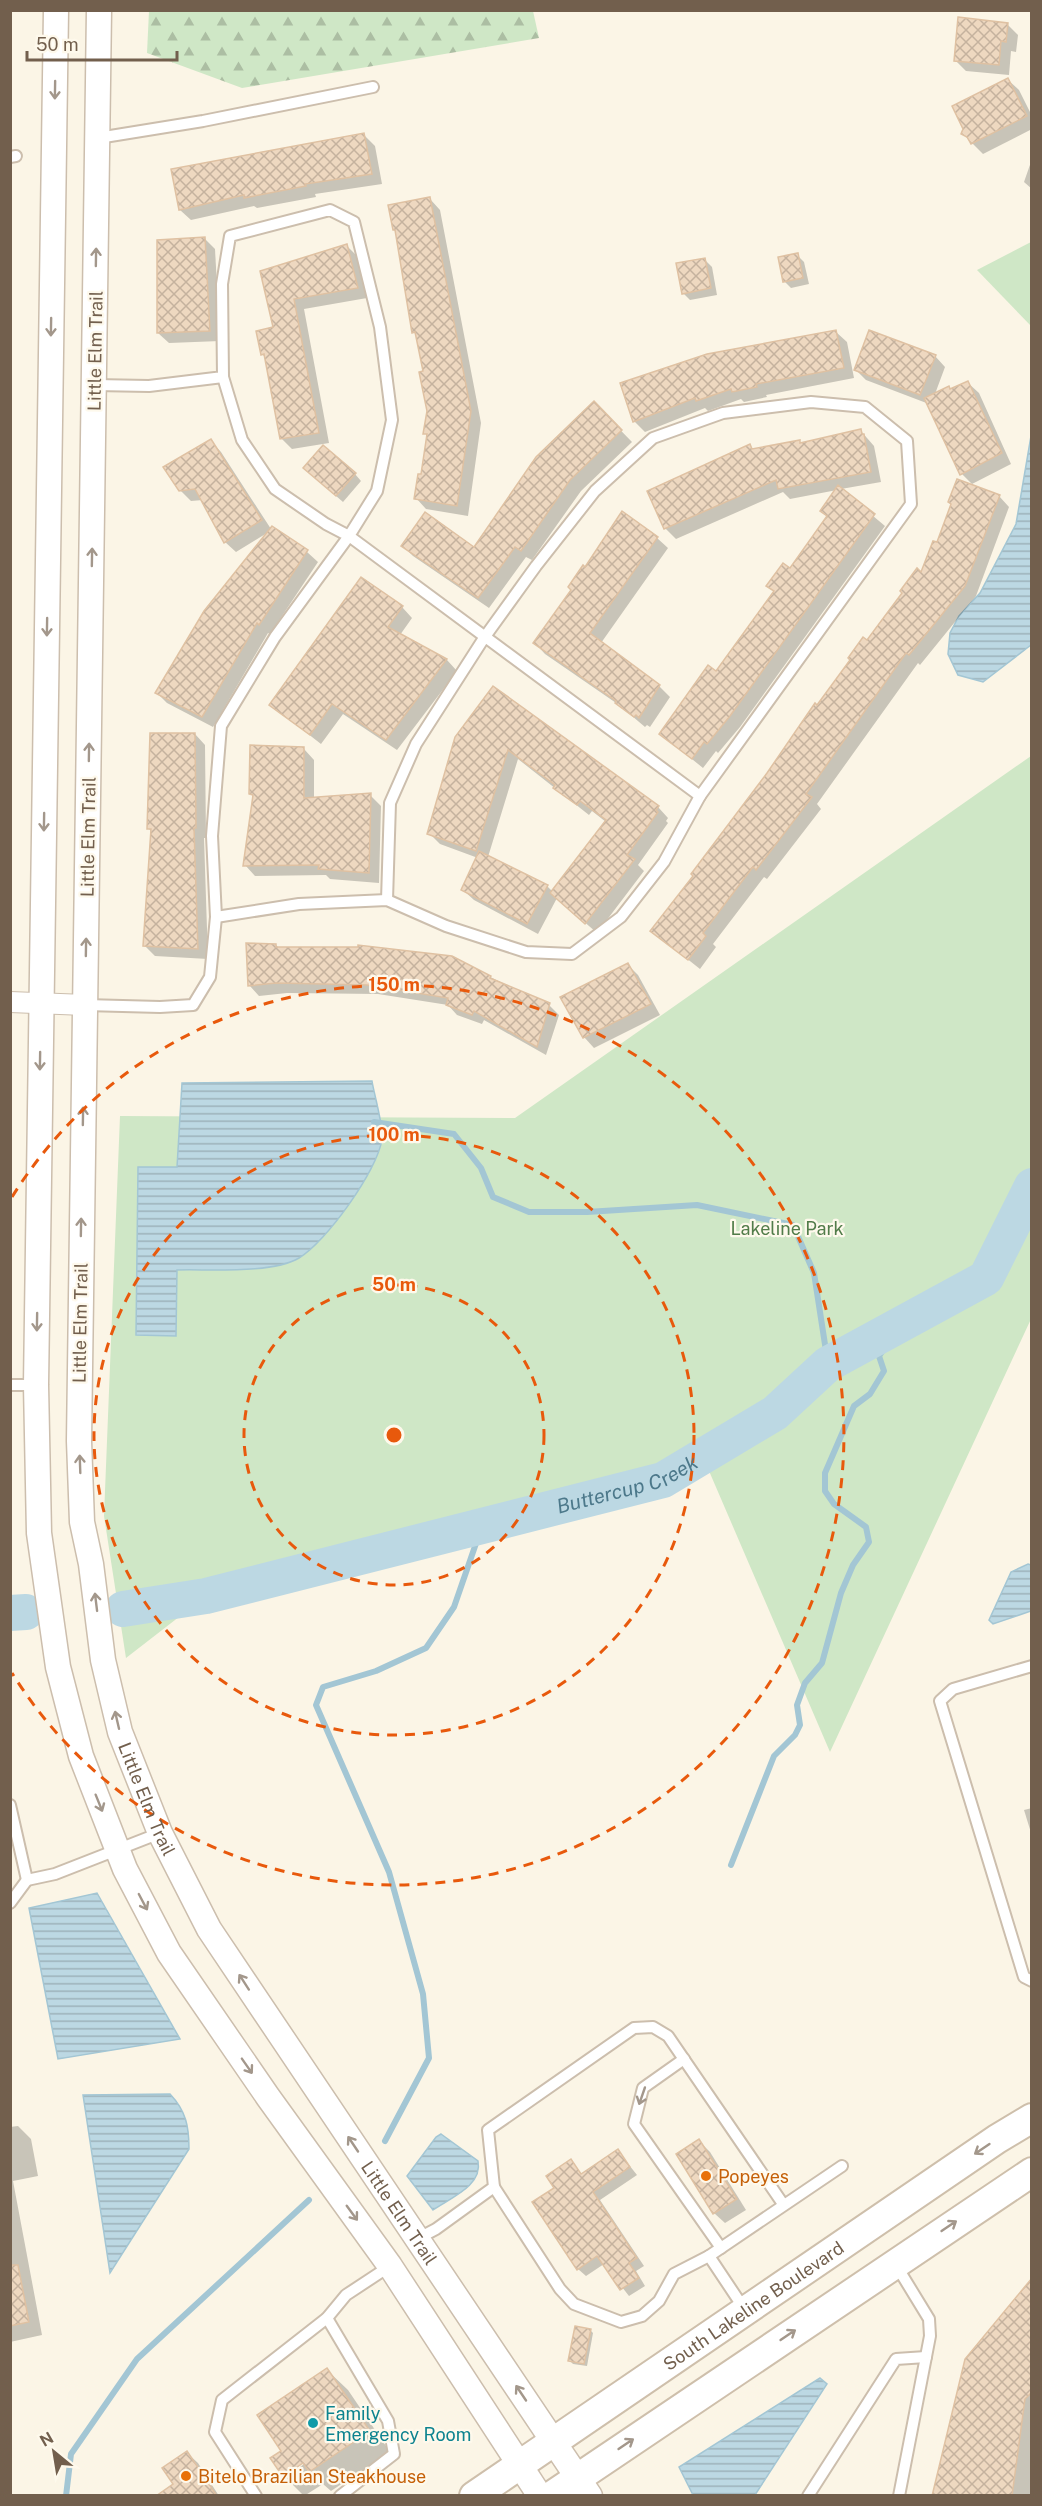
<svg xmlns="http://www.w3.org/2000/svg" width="1042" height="2506" font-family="'Public Sans',sans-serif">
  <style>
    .forest { fill: url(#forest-firs) }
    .park { fill: #cfe7c6 }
    .water { fill: url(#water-rules); stroke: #a3c6d4; stroke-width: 1.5 }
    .shadow { fill: #0003; fill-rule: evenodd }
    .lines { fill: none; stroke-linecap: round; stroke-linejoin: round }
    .stream { stroke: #a3c6d4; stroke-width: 6 }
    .river { stroke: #bcd8e3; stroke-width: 36 }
    .building { fill: url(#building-cross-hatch); stroke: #dfc1a2; stroke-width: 1.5 }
    .service-casing { stroke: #ccbead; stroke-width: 14 }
    .minor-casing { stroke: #ccbead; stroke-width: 22 }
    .tertiary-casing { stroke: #ccbead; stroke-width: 27 }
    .secondary-casing { stroke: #cebfab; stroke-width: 32 }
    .service { stroke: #fff; stroke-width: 10 }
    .minor { stroke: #fff; stroke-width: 20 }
    .tertiary { stroke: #fff; stroke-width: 24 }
    .secondary { stroke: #fff; stroke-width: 28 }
    .oneway { stroke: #a3978b }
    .ring { fill: none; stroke: #e8590c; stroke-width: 3; stroke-dasharray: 10 8 }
    .food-dot { fill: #e8710a; stroke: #fef9ec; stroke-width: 2 }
    .culture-dot { fill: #0f9aa8; stroke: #fef9ec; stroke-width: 2 }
    .labels { text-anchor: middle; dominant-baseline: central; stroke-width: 4.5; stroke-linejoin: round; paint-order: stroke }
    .street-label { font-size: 18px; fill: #725f4d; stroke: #fef9ec }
    .park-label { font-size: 18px; fill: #517c49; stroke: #fef9ec }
    .food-label { font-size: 18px; fill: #c56008; stroke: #fef9ec; text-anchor: start }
    .culture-label { font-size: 18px; fill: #0d838f; stroke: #fef9ec; text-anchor: start }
    .water-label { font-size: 20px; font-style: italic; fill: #4c788a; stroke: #fef9ec }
    .centre { fill: #e8590c; stroke: #fef9ec; stroke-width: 3 }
    .ring-label { font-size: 18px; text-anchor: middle; font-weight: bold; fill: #e8590c; stroke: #fef9ec; stroke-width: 4.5; stroke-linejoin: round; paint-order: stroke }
  </style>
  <defs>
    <pattern id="forest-firs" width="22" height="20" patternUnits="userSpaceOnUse" patternTransform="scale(1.5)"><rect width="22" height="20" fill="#cfe7c6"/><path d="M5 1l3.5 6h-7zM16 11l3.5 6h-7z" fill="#acbea3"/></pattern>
    <pattern id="water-rules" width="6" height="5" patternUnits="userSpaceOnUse" patternTransform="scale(1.5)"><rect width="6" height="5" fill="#bcd8e3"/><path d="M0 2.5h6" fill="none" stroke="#9db2ba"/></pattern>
    <pattern id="building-cross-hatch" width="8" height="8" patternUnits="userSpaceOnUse" patternTransform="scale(1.5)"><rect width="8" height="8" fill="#eed8c0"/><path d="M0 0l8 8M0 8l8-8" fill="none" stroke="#c5b29e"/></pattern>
  </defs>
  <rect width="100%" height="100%" fill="#fbf5e6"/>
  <polygon class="forest" points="149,11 533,11 539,38 242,88 147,53"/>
  <g class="park">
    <polygon points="1031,242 1031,326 977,270"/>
    <polygon points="1031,756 1031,1319 830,1752 703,1457 206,1596 126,1658 104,1516 120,1116 515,1118"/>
  </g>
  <g class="water">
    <polygon points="1031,436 1031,645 983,682 958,675 948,654 950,633 959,616 980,593 1016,524"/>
    <path d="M372,1081c2,13 12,47 10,58 -4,31 -56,103 -83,119 -27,16 -90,11 -122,12l-1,66 -40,-1 2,-168h39l5,-84z"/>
    <polygon points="1028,1564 1031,1565 1031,1611 993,1624 989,1620 1011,1572"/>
    <polygon points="97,1893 180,2039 58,2059 29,1908"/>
    <path d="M170,2094c16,17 19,32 19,55l-79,124 -27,-178z"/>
    <path d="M441,2134l37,27c5,25 -28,37 -45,49l-26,-34 29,-39z"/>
    <polygon points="820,2378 827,2384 755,2495 693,2495 679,2467"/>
  </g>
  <g class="shadow">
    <polygon points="1007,24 1018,35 1016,52 1011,51 1009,75 966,71 955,60"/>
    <polygon points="1008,80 1019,90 1032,116 1032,129 983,154 963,134"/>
    <polygon points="364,135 375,146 382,184 315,194 316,197 257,208 254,206 191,220 180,210 173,170"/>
    <polygon points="1032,159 1032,189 1024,182"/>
    <polygon points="430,199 440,210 481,423 468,516 426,509 416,498 422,476 428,436 425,433 428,411 424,372 417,336 414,332 397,233 394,230"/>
    <polygon points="204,238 215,249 220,341 169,343 158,333"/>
    <polygon points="346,245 357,256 367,298 304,309 329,443 292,449 281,438 266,358 262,354 275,328 262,272"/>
    <polygon points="797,255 804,262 809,284 791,288 784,281"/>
    <polygon points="705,260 712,267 717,295 690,300 683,293"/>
    <polygon points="836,332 847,342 854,378 766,395 767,397 744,402 741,399 708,411 705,408 645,432 634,421"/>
    <polygon points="935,356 945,367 935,394 951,390 968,383 979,393 1011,464 972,484 962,474 929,404 866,380 855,369"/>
    <polygon points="594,403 632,442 581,491 532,560 526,557 489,608 413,556 402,545 474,549"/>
    <polygon points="860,430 874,446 881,482 841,489 885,526 740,727 718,753 716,751 703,768 661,734 717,673 775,592 768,586 791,570 828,517 837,490 790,499 783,492 676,539 665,528 749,446 754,450 799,442 801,444"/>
    <polygon points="211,441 221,452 271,529 272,528 307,552 318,562 270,634 268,633 213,727 167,703 157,693 267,533 236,552 225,542 203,500 191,501 180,490"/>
    <polygon points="355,474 361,481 343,502 312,475"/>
    <polygon points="999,496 1009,507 976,596 920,665 918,663 817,804 821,809 767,879 764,877 713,944 716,947 700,969 652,931 695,876 817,707 922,574 938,544"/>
    <polygon points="657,538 668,548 601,643 659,686 670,697 650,727 647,725 645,727 619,705 545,654 535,643 573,590"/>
    <polygon points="402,607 412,618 400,635 447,660 457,671 397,750 343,714 321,744 271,705"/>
    <path d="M493,688l165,119 10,11 -2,3 2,2 -30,42 6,6 -47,62 -40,-35 -19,36 -64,-34 -11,-10 15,-32 -38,-14 -11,-11zM518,759l71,56 3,-4 14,11 -53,70 -6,-6 -59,-29z"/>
    <polygon points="195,734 205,745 206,838 204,838 208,959 155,956 144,945 152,832 148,828"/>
    <polygon points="304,749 314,760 314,799 370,795 381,806 379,883 330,879 326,875 255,876 245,865 254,797 251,794"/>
    <polygon points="276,945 279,948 490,977 549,1005 559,1015 546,1055 484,1020 482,1024 457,1015 448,1005 378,994 287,993 259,996 250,986"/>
    <polygon points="628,965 638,975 660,1015 594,1048 584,1037"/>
    <polygon points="1032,1808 1032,1836 1024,1810"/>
    <polygon points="18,2126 31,2139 38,2176 13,2181 42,2335 10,2342 10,2127"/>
    <polygon points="699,2141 710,2152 746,2210 725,2223 714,2213"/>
    <polygon points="618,2151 637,2175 600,2200 644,2266 636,2271 645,2286 629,2296 604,2264 586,2276 578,2269 556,2188 571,2161 582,2175"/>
    <polygon points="1032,2281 1032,2496 934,2496"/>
    <polygon points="590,2330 593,2333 587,2366 573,2364 570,2361"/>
    <path d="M327,2370l21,20 42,62 -59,39 -8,-7 -19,12 -20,-20 -1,-25zM310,2460l-13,9v-4z"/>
    <polygon points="187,2453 198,2463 219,2496 159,2496 175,2485"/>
  </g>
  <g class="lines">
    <g class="stream">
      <polyline points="374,1122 454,1134 481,1168 493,1197 529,1212 587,1212 697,1205 793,1225 814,1273 828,1364"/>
      <polyline points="731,1865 774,1756 795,1735 800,1725 797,1705 805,1683 822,1663 841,1593 853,1565 869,1542 866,1527 834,1504 825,1491 825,1473 854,1406 870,1394 884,1371 879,1356 899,1326"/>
      <polyline points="385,2141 429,2058 423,1994 389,1872 316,1705 323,1687 376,1671 426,1648 454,1607 482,1526"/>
      <polyline points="66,2496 71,2454 137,2359 309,2200"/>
    </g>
    <g class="river">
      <path id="s1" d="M123,1609l83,-13 457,-116 112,-67 53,-49 158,-86 46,-92"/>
      <polyline points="10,1613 26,1612"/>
    </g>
  </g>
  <g class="building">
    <polygon points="958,17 1008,23 1006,42 1001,41 999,65 954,61"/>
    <polygon points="1008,78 1027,116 971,144 967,137 961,134 963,129 952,106"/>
    <polygon points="364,133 372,174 305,184 306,186 244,198 244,195 179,210 171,169"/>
    <polygon points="430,197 471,411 457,506 414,499 418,474 421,474 427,434 423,434 427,411 419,372 423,371 415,332 412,333 395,230 393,230 388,205"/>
    <polygon points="205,237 210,331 157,333 157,240"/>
    <polygon points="347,244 358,288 294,299 319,433 280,439 264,354 261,355 256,331 273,327 260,271"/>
    <polygon points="798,253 803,278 783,282 778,257"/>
    <polygon points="705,258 711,288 682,294 676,263"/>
    <polygon points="836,330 844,368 756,384 757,387 732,392 731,389 696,401 695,398 633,422 620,383 707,354"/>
    <polygon points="869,330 936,355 920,395 854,370"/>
    <polygon points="968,381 1002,453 960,475 924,398 949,386 950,389"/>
    <polygon points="594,401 622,430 570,480 521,551 515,547 478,598 401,546 425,512 474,547 536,457"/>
    <polygon points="861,429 862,434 864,434 871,472 778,489 776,480 664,529 647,491 750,444 752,449 800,440 800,443"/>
    <polygon points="211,439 262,520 224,543 195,489 179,491 163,467"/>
    <polygon points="323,445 356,473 336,496 303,468"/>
    <polygon points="957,479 1000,495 965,586 909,655 906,653 806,794 812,797 756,870 753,867 727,901 703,933 706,936 688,960 650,931 693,876 691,874 767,773 815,703 817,705 850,660 848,658 863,637 867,640 902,593 900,591 917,568 921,572 933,541 937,542 951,504 948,502"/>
    <polygon points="838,485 875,514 730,716 707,744 704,742 692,759 659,734 708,665 716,671 774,591 766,586 783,563 790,568 827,516 820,511"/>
    <polygon points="622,511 658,537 590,633 660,685 639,718 636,715 634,717 615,703 616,701 533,643 571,590 568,587 583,565 585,567"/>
    <polygon points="272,526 308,550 259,625 257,623 202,717 155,693 204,611"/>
    <polygon points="361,577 403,606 388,627 447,659 386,740 332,704 310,735 269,705"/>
    <polygon points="493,686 659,806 656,810 658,812 627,855 635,859 585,924 550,893 606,820 580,801 577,805 553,788 555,785 508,750 476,851 427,834 455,737"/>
    <polygon points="150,733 195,733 196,828 194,828 198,949 143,946 151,829 147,829"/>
    <polygon points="250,745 304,747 304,798 371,793 369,873 318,869 319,865 243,866 253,795 249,794"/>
    <polygon points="479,851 548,885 527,924 461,890"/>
    <polygon points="246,943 276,944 276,947 358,947 358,945 452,956 491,976 490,978 550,1003 537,1047 474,1011 472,1015 446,1005 448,998 367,985 276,983 248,986"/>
    <polygon points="628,963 651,1004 583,1038 560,997"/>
    <polygon points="699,2139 737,2199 713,2214 676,2154"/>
    <polygon points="618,2149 630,2167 593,2192 637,2258 629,2263 639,2278 620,2290 597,2256 577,2270 532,2202 554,2188 546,2176 571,2159 581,2174"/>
    <polygon points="10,2265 18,2265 29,2322 10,2326"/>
    <polygon points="1032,2278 1032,2392 1025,2399 1012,2496 932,2496 965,2359"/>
    <polygon points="575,2326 591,2329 584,2364 568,2361"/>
    <polygon points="327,2368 370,2431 309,2472 303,2463 283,2477 270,2458 281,2451 257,2415"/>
    <polygon points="187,2451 217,2496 156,2496 173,2484 162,2468"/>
  </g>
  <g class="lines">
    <defs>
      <g id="service">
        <polyline points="98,138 203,121 373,87"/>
        <polyline points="10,157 16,156"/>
        <polyline points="95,385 149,386 223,377 222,284 230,236 330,210 354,222 380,327 392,420 377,491 349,536 700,796 911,504 907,441 865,407 811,402 723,413 653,438 595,491 536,566 484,638 416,744 390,803 387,900"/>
        <polyline points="216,917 299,904 387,900 446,926 526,952 572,954 621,917 664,862 700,796"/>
        <polyline points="85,1005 160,1007 193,1005 210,977 216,917 212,836 221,726 275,637 349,536 326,524 275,489 242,440 223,377"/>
        <polyline points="10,1385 36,1385"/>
        <polyline points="1032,1666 953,1689 940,1701 1024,1977 1032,1981"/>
        <polyline points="10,1805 27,1880 55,1874 160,1833"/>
        <polyline points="10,1903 27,1880"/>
        <polyline points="684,2059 643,2088 634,2124 721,2248"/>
        <polyline points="494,2187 560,2289 574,2304 621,2322 642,2316 659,2301 674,2274 709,2256"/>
        <polyline points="417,2239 436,2229 494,2187 488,2130 634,2028 653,2027 668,2036 783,2204"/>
        <polyline points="896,2265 929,2319 930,2336 899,2496"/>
        <polyline points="745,2310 709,2256 842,2166"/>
        <polyline points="327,2318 388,2421 394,2454 340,2496"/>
        <polyline points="256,2496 215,2432 222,2400 327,2318 346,2295 390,2266"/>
        <polyline points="808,2496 896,2359 926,2357"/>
      </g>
      <polyline id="minor" points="10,1002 85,1005"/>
      <g id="tertiary">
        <polyline points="56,10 36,1385 39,1533 58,1667 81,1756 125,1869 169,1953 268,2097 390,2266 540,2496"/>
        <path id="s2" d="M99,10l-20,1431 3,81 9,42 12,96 17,72 40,101 49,96 381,567"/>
      </g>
      <g id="secondary">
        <path id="s3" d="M474,2496l523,-357 35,-21"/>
        <polyline points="551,2496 1032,2172"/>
      </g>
    </defs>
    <use href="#service" class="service-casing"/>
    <use href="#minor" class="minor-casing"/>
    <use href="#tertiary" class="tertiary-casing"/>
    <use href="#secondary" class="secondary-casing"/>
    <use href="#service" class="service"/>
    <use href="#minor" class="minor"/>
    <use href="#tertiary" class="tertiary"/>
    <use href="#secondary" class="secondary"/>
  </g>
  <defs><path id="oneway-shaft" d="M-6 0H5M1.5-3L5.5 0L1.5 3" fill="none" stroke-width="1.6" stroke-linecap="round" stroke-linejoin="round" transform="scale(1.5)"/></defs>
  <g class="oneway">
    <use href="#oneway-shaft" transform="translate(55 90) rotate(91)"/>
    <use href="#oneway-shaft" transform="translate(96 257) rotate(-89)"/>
    <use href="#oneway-shaft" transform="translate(51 327) rotate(91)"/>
    <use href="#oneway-shaft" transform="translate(92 557) rotate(-89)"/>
    <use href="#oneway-shaft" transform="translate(47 627) rotate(91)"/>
    <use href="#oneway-shaft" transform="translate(89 752) rotate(-89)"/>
    <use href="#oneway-shaft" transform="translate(44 822) rotate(91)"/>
    <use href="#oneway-shaft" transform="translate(86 947) rotate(-89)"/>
    <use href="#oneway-shaft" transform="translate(40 1061) rotate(91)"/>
    <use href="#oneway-shaft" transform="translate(83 1116) rotate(-89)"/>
    <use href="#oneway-shaft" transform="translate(81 1227) rotate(-89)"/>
    <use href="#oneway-shaft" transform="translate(37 1322) rotate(91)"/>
    <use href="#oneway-shaft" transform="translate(80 1464) rotate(-92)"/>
    <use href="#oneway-shaft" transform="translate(96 1602) rotate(-97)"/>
    <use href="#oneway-shaft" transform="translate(117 1720) rotate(-103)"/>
    <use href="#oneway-shaft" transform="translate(99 1803) rotate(68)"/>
    <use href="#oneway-shaft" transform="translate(143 1902) rotate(62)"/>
    <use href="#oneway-shaft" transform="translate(244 1982) rotate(-123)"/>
    <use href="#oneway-shaft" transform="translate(247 2066) rotate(55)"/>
    <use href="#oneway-shaft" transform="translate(642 2096) rotate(109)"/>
    <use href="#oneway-shaft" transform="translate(353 2144) rotate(-124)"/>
    <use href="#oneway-shaft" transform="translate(982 2149) rotate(146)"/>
    <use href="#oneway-shaft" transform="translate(352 2213) rotate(54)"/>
    <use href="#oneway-shaft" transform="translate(949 2226) rotate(-34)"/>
    <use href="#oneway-shaft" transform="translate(788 2335) rotate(-34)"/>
    <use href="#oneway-shaft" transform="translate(521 2393) rotate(-124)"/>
    <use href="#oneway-shaft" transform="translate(626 2444) rotate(-34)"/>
  </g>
  <g class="ring">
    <circle cx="394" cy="1435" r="150"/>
    <circle cx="394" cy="1435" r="300"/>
    <path d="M12 1197A450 450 0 1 1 12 1673"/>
  </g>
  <g class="food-dot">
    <circle cx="706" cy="2176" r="6"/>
    <circle cx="186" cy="2476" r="6"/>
  </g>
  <circle class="culture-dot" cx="313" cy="2423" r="6"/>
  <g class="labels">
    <g class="street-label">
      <text transform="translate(95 351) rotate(-89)">Little Elm Trail</text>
      <text transform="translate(88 837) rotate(-89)">Little Elm Trail</text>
      <text transform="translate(80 1323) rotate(-89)">Little Elm Trail</text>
      <text stroke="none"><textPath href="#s2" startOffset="1798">Little Elm Trail</textPath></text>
      <text stroke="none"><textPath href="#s2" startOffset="2284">Little Elm Trail</textPath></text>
      <text stroke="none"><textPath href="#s3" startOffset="338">South Lakeline Boulevard</textPath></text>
    </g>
    <g class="park-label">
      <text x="787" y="1228">Lakeline Park</text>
    </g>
    <g class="food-label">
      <text x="718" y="2176">Popeyes</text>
      <text x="198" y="2476">Bitelo Brazilian Steakhouse</text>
    </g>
    <g class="culture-label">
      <text x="325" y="2413">Family<tspan x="325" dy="21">Emergency Room</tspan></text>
    </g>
    <g class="water-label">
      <text stroke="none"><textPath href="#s1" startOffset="520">Buttercup Creek</textPath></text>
    </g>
  </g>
  <circle cx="394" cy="1435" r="9" class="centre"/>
  <g class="ring-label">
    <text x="394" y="991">150 m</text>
    <text x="394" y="1141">100 m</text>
    <text x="394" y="1291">50 m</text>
  </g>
  <rect width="1042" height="2506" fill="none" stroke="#725f4d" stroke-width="24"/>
  <g transform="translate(54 2452) rotate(330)" stroke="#fef9ec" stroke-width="4.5" paint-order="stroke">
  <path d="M0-4.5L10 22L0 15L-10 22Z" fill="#725f4d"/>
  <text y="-9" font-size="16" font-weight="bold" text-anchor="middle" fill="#725f4d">N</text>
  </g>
  <path d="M27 51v9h150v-9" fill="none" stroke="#725f4d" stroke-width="3"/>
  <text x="36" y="51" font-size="18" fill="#725f4d" stroke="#fef9ec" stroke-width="4.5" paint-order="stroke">50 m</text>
</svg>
